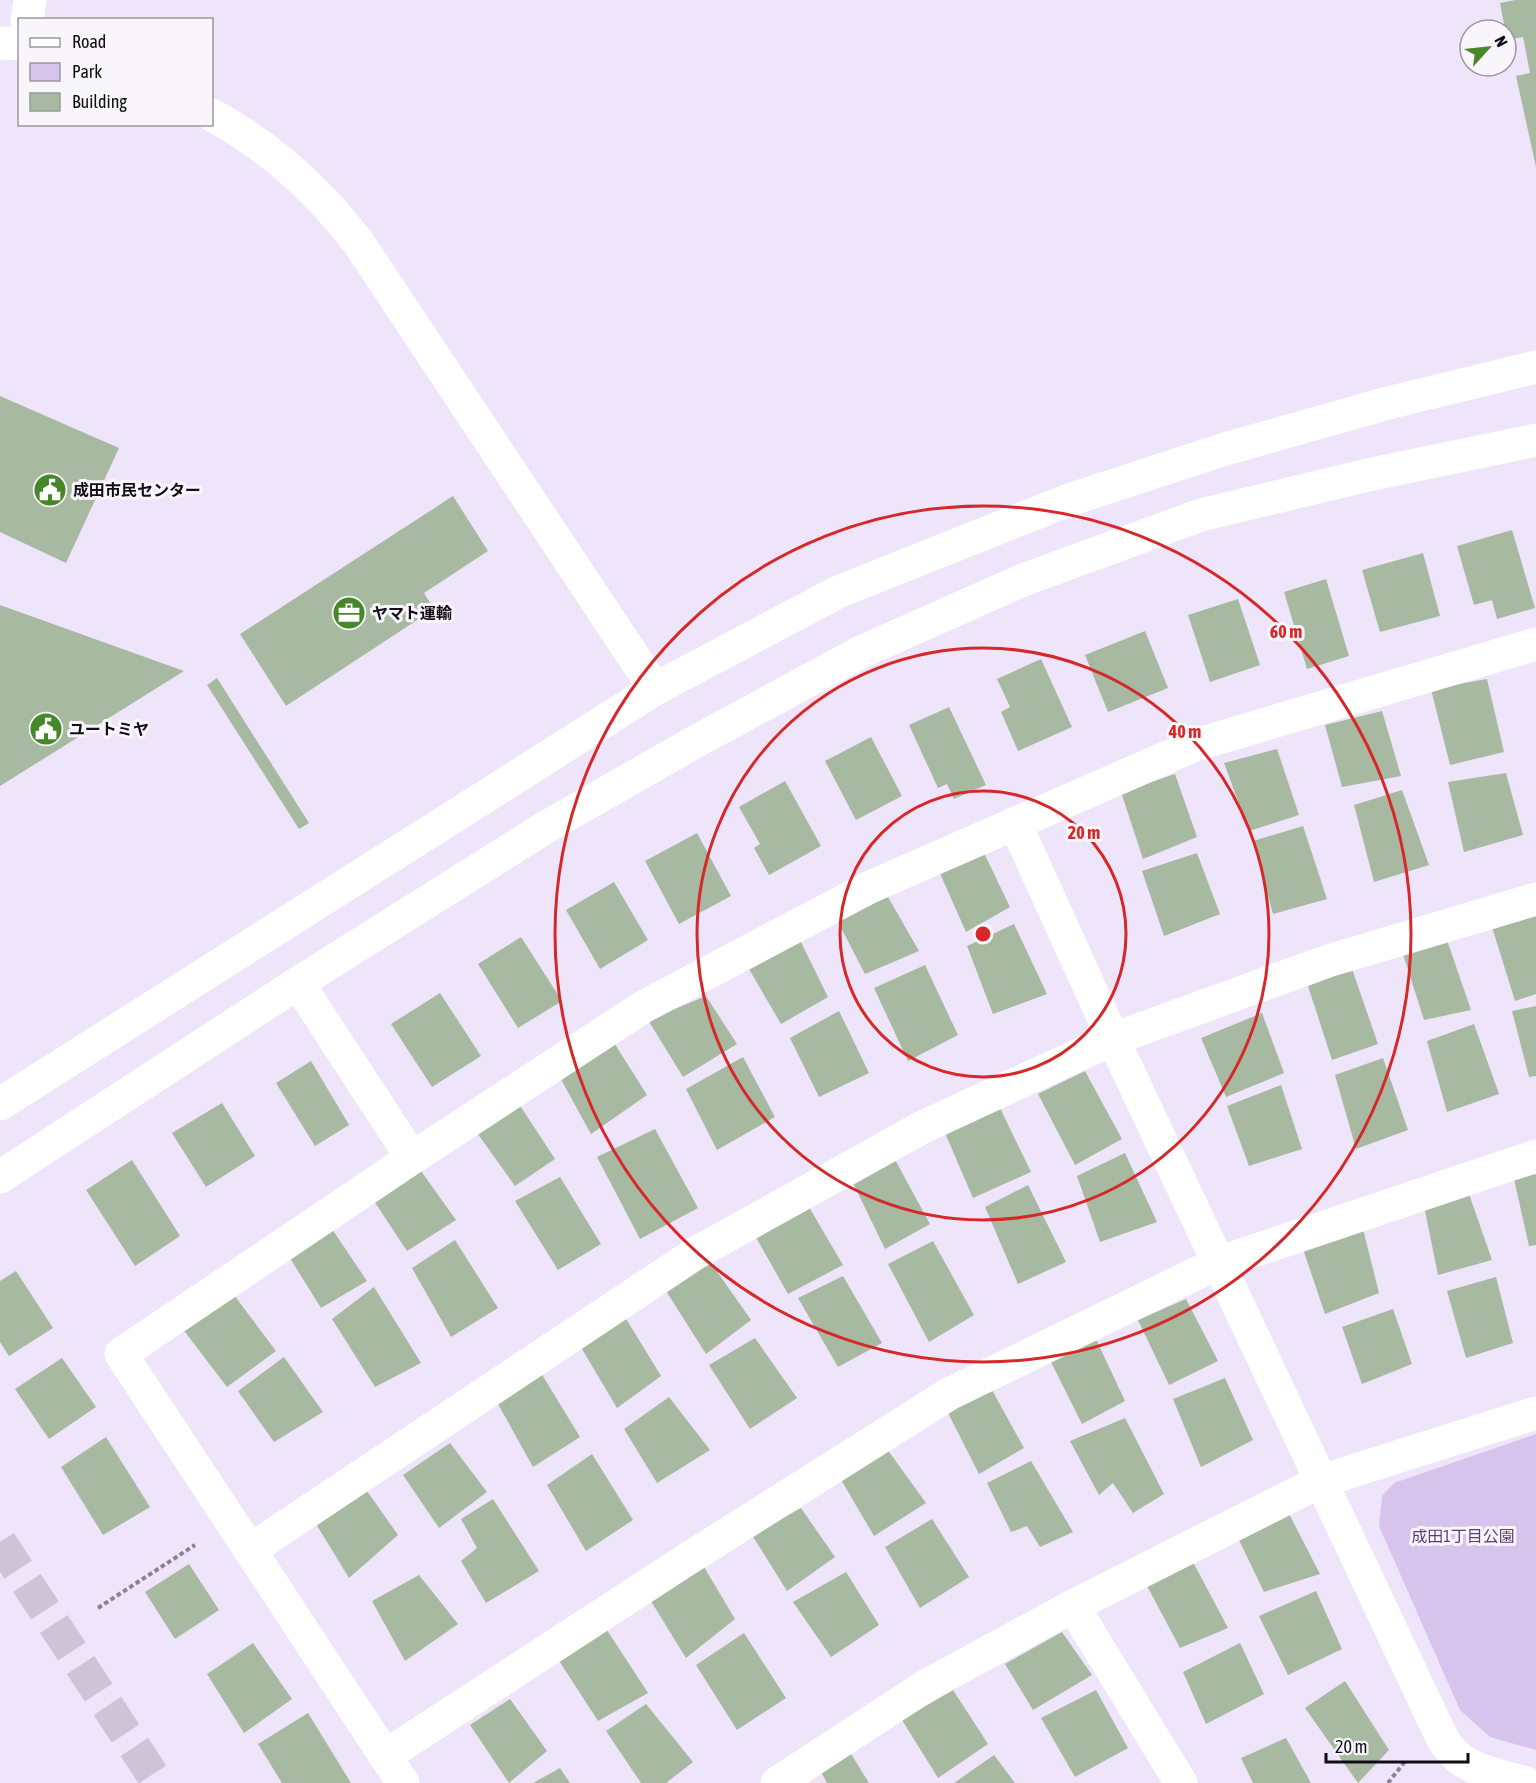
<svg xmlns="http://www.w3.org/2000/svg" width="1536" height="1783" font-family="'Asap Condensed','Noto Sans JP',sans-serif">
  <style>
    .green { fill: #d7c4ec }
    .building { fill: #a7b9a1 }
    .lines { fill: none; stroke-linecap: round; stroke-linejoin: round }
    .secondary-tunnel { stroke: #cec4d8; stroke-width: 33; stroke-dasharray: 33 16; stroke-linecap: butt }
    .path { stroke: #8a8292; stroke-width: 4; stroke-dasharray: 4.5 3; stroke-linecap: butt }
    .street { stroke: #fff; stroke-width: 33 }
    .secondary { stroke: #fff; stroke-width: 33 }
    .ring { fill: none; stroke: #d62828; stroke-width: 3 }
    .labels { text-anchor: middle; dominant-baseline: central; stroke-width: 6; stroke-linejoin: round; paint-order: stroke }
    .poi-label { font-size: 16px; font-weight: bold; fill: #110c15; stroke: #f8f6fb; text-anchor: start }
    .park-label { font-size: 16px; fill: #5e3b7d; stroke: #f8f6fb }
    .centre { fill: #d62828; stroke: #f8f6fb; stroke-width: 3 }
    .ring-label { font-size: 18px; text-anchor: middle; font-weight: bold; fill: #d62828; stroke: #f8f6fb; stroke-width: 6; stroke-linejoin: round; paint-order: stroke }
  </style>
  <rect width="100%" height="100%" fill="#efe5fb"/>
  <polygon class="green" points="1536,1434 1536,1750 1490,1737 1460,1710 1379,1526 1382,1496 1394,1483"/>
  <g class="building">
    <polygon points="1515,0 1536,0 1536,167 1516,76 1530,73 1523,37 1507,40 1500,3"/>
    <polygon points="0,396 119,448 66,563 0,532"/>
    <polygon points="453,496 488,551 424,593 434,609 286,706 240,634"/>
    <polygon points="1512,530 1535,608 1497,619 1492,600 1474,605 1457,546"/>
    <polygon points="1423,553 1440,616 1380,632 1362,570"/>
    <polygon points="1326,579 1349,656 1307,669 1284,592"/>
    <polygon points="1238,599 1260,665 1210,682 1188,615"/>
    <polygon points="0,605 184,671 0,786"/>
    <polygon points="1145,631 1168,688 1108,712 1085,655"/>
    <polygon points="1041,659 1072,727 1018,751 1001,712 1010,707 997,679"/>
    <polygon points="217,678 309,823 299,829 207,685"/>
    <polygon points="1487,679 1504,752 1450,765 1431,689"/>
    <polygon points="949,707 986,785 954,799 947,784 938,788 909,725"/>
    <polygon points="1382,711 1401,776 1342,787 1325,725"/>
    <polygon points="871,737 902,796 856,820 825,761"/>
    <polygon points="1277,749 1299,815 1249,831 1224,763"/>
    <polygon points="1506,773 1523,835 1464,852 1448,782"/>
    <polygon points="1175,774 1197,837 1143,859 1121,792"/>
    <polygon points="785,781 821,846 769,875 754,848 760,844 739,807"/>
    <polygon points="1402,790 1429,865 1374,882 1354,805"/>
    <polygon points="1303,826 1327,899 1273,914 1253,841"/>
    <polygon points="697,833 731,896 679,924 645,861"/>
    <polygon points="984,853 1010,907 966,932 938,869"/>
    <polygon points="1197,853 1220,914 1164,936 1142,871"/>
    <polygon points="614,882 648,940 600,969 566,910"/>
    <polygon points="888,897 919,951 865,974 837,920"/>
    <polygon points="1536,913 1536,994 1515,1001 1491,924"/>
    <polygon points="1014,924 1047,994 993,1014 967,946"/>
    <polygon points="798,936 828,997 781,1024 746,964"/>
    <polygon points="521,937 562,1001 518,1028 478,964"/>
    <polygon points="1447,940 1471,1010 1424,1020 1403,954"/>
    <polygon points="925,965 958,1035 908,1061 874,988"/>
    <polygon points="1352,969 1378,1044 1332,1060 1308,986"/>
    <polygon points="440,993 481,1056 432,1087 391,1024"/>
    <polygon points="706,996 737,1044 683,1077 648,1020"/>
    <polygon points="1536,1006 1536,1076 1529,1077 1512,1011"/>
    <polygon points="839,1011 869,1073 819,1097 790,1038"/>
    <polygon points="1262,1013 1284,1073 1226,1097 1201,1038"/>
    <polygon points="1474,1024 1499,1094 1447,1112 1427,1041"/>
    <polygon points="611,1038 647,1095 591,1134 558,1074"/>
    <polygon points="743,1057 775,1117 717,1150 686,1089"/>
    <polygon points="1383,1058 1408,1130 1356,1149 1335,1075"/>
    <polygon points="311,1061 349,1125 315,1146 276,1083"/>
    <polygon points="1085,1071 1122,1139 1075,1165 1038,1094"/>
    <polygon points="1281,1085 1302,1149 1249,1166 1227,1106"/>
    <polygon points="517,1101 555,1159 515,1186 475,1130"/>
    <polygon points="222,1103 255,1156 206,1187 172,1133"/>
    <polygon points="1000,1108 1031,1172 973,1198 945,1133"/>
    <polygon points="655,1129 698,1208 640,1239 597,1157"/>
    <polygon points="1125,1153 1157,1222 1100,1242 1077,1176"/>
    <polygon points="893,1156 930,1224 885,1249 852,1181"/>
    <polygon points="132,1160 180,1236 135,1266 86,1190"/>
    <polygon points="421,1171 456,1220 407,1251 374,1201"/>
    <polygon points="1536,1174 1536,1245 1529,1246 1514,1179"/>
    <polygon points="560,1177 601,1244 558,1270 515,1201"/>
    <polygon points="1028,1185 1066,1262 1018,1284 985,1207"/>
    <polygon points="1469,1194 1492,1260 1438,1275 1424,1206"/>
    <polygon points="806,1202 843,1265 788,1294 753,1232"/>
    <polygon points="332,1229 367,1281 321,1308 288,1255"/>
    <polygon points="1363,1229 1379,1293 1325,1314 1303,1249"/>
    <polygon points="455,1240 498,1308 451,1337 412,1268"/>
    <polygon points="933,1241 974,1315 929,1342 888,1264"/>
    <polygon points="709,1260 751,1320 706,1354 666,1291"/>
    <polygon points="16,1271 53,1328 9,1356 0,1342 0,1281"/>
    <polygon points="843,1276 882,1343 838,1367 798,1298"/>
    <polygon points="1496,1277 1513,1343 1466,1358 1447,1291"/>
    <polygon points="374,1287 421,1363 375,1387 332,1319"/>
    <polygon points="234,1295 276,1351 227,1387 182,1328"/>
    <polygon points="1186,1299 1218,1361 1169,1385 1138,1320"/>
    <polygon points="1393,1309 1412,1364 1362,1384 1342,1327"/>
    <polygon points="625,1317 661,1376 617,1408 579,1344"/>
    <polygon points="1095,1337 1125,1401 1082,1424 1049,1358"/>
    <polygon points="755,1338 797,1398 750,1429 709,1365"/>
    <polygon points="284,1357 323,1412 274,1442 238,1391"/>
    <polygon points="62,1358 96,1407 49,1439 15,1389"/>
    <polygon points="541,1373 580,1437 533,1467 498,1404"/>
    <polygon points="1225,1378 1253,1440 1201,1467 1173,1399"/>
    <polygon points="992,1390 1024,1448 979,1474 947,1411"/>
    <polygon points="669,1397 710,1450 657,1483 624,1429"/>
    <polygon points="1125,1418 1164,1494 1133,1513 1113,1483 1099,1495 1070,1441"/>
    <polygon points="106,1437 150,1507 103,1535 61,1467"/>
    <polygon points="450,1443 487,1492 439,1528 403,1475"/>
    <polygon points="887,1449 926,1503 874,1536 840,1478"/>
    <polygon points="592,1454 633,1520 586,1551 547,1485"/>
    <polygon points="1031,1461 1073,1532 1040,1547 1027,1526 1011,1532 987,1483"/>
    <polygon points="367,1491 398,1535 349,1578 316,1524"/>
    <polygon points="493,1499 539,1571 486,1603 461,1561 477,1548 461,1519"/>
    <polygon points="801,1508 835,1557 787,1591 752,1535"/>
    <polygon points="1287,1510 1320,1574 1264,1592 1237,1536"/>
    <polygon points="932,1519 969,1577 920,1608 885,1547"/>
    <polygon points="1193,1562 1228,1628 1180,1648 1146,1584"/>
    <polygon points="189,1564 219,1610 175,1639 145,1592"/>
    <polygon points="704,1567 735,1619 686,1658 649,1598"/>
    <polygon points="846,1572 879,1625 831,1657 793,1602"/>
    <polygon points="419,1575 458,1624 405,1661 372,1601"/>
    <polygon points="1316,1591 1342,1649 1288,1675 1259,1616"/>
    <polygon points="603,1624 648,1693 598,1721 556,1656"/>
    <polygon points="1062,1632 1092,1675 1033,1710 1005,1664"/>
    <polygon points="744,1633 786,1698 737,1730 696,1665"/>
    <polygon points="253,1643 292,1699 244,1733 207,1674"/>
    <polygon points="1240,1643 1264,1694 1206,1724 1183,1672"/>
    <polygon points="1345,1681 1389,1750 1358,1783 1305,1708"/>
    <polygon points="953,1690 988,1744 938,1778 902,1720"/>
    <polygon points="1096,1690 1128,1748 1075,1777 1041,1718"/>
    <polygon points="510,1699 547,1751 509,1783 470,1725"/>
    <polygon points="646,1704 693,1762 666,1783 641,1783 606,1731"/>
    <polygon points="308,1713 351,1783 282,1783 258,1744"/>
    <polygon points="1286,1738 1311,1783 1253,1783 1241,1758"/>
    <polygon points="848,1749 869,1783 827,1783 820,1770"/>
    <polygon points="994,1755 1015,1783 954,1783"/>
    <polygon points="560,1768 570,1783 533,1783"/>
  </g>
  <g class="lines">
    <polyline class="secondary-tunnel" points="0,1542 158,1783"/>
    <g class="path">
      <polyline points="98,1608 195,1545"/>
      <polyline points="1388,1783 1406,1760"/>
    </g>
    <g class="street">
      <path d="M1015,823l98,216 322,684c4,8 8,18 14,25 17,23 51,27 77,35"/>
      <polyline points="298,983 412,1158"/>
      <polyline points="250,1550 696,1253 923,1127 1113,1039 1328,961 1536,899"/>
      <polyline points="1073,1606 1181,1783"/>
      <polyline points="385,1756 686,1560 949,1394 1218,1263 1536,1156"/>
      <polyline points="403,1783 121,1354 412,1158 643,1007 870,887 1195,745 1536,644"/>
      <polyline points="777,1783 924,1687 1073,1606 1321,1481 1536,1413"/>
    </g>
    <g class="secondary">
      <polyline points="27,20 30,0"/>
      <polyline points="0,43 20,44"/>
      <path d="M212,115c40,22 78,51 110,85 13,13 24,28 36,42l297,447"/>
      <polyline points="0,1104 655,689 838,592 1069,500 1225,449 1388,403 1536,367"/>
      <polyline points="0,1177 298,983 546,827 693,743 861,652 1023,580 1201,515 1368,475 1536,440"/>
    </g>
  </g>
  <g class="ring">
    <circle cx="983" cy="934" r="143"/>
    <circle cx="983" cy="934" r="286"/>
    <circle cx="983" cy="934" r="428"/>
  </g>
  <defs>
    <symbol id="civic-disc" viewBox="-11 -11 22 22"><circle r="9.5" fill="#468729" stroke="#f8f6fb"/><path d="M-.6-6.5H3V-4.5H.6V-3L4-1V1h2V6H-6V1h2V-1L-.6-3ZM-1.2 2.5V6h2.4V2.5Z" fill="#fff"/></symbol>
    <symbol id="office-disc" viewBox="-11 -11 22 22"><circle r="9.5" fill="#468729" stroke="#f8f6fb"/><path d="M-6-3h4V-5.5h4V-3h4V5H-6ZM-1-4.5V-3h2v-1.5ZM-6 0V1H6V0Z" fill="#fff"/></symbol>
  </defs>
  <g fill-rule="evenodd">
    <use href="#civic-disc" x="31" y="471" width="38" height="38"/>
    <use href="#office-disc" x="330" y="594" width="38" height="38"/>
    <use href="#civic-disc" x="27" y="710" width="38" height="38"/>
  </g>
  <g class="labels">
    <g class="poi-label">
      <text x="73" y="490">成田市民センター</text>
      <text x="372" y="613">ヤマト運輸</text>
      <text x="69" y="729">ユートミヤ</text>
    </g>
    <g class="park-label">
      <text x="1463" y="1536">成田1丁目公園</text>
    </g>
  </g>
  <circle cx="983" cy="934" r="9" class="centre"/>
  <g class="ring-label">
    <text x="1286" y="638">60 m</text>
    <text x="1185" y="738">40 m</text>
    <text x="1084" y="839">20 m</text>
  </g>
  <rect x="18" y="18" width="195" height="108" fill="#f8f6fb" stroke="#9c989f" stroke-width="1.5"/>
  <rect x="30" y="38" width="30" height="9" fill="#ffffff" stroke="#9c989f" stroke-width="1.5"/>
  <text x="72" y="48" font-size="18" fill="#110c15">Road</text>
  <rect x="30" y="63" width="30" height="18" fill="#d7c4ec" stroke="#9c989f" stroke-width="1.5"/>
  <text x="72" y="78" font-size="18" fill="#110c15">Park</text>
  <rect x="30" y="93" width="30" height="18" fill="#a7b9a1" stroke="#9c989f" stroke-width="1.5"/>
  <text x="72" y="108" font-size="18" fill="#110c15">Building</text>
  <g transform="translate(1488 48) rotate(63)"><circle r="28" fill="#f8f6fb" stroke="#9c989f" stroke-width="1.5"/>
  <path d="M0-4.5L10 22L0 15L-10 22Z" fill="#468729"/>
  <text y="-9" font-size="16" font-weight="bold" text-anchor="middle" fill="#110c15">N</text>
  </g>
  <path d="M1326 1753v9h142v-9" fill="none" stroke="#110c15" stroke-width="3"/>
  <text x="1335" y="1753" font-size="18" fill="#110c15" stroke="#f8f6fb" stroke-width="4.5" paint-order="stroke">20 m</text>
</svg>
